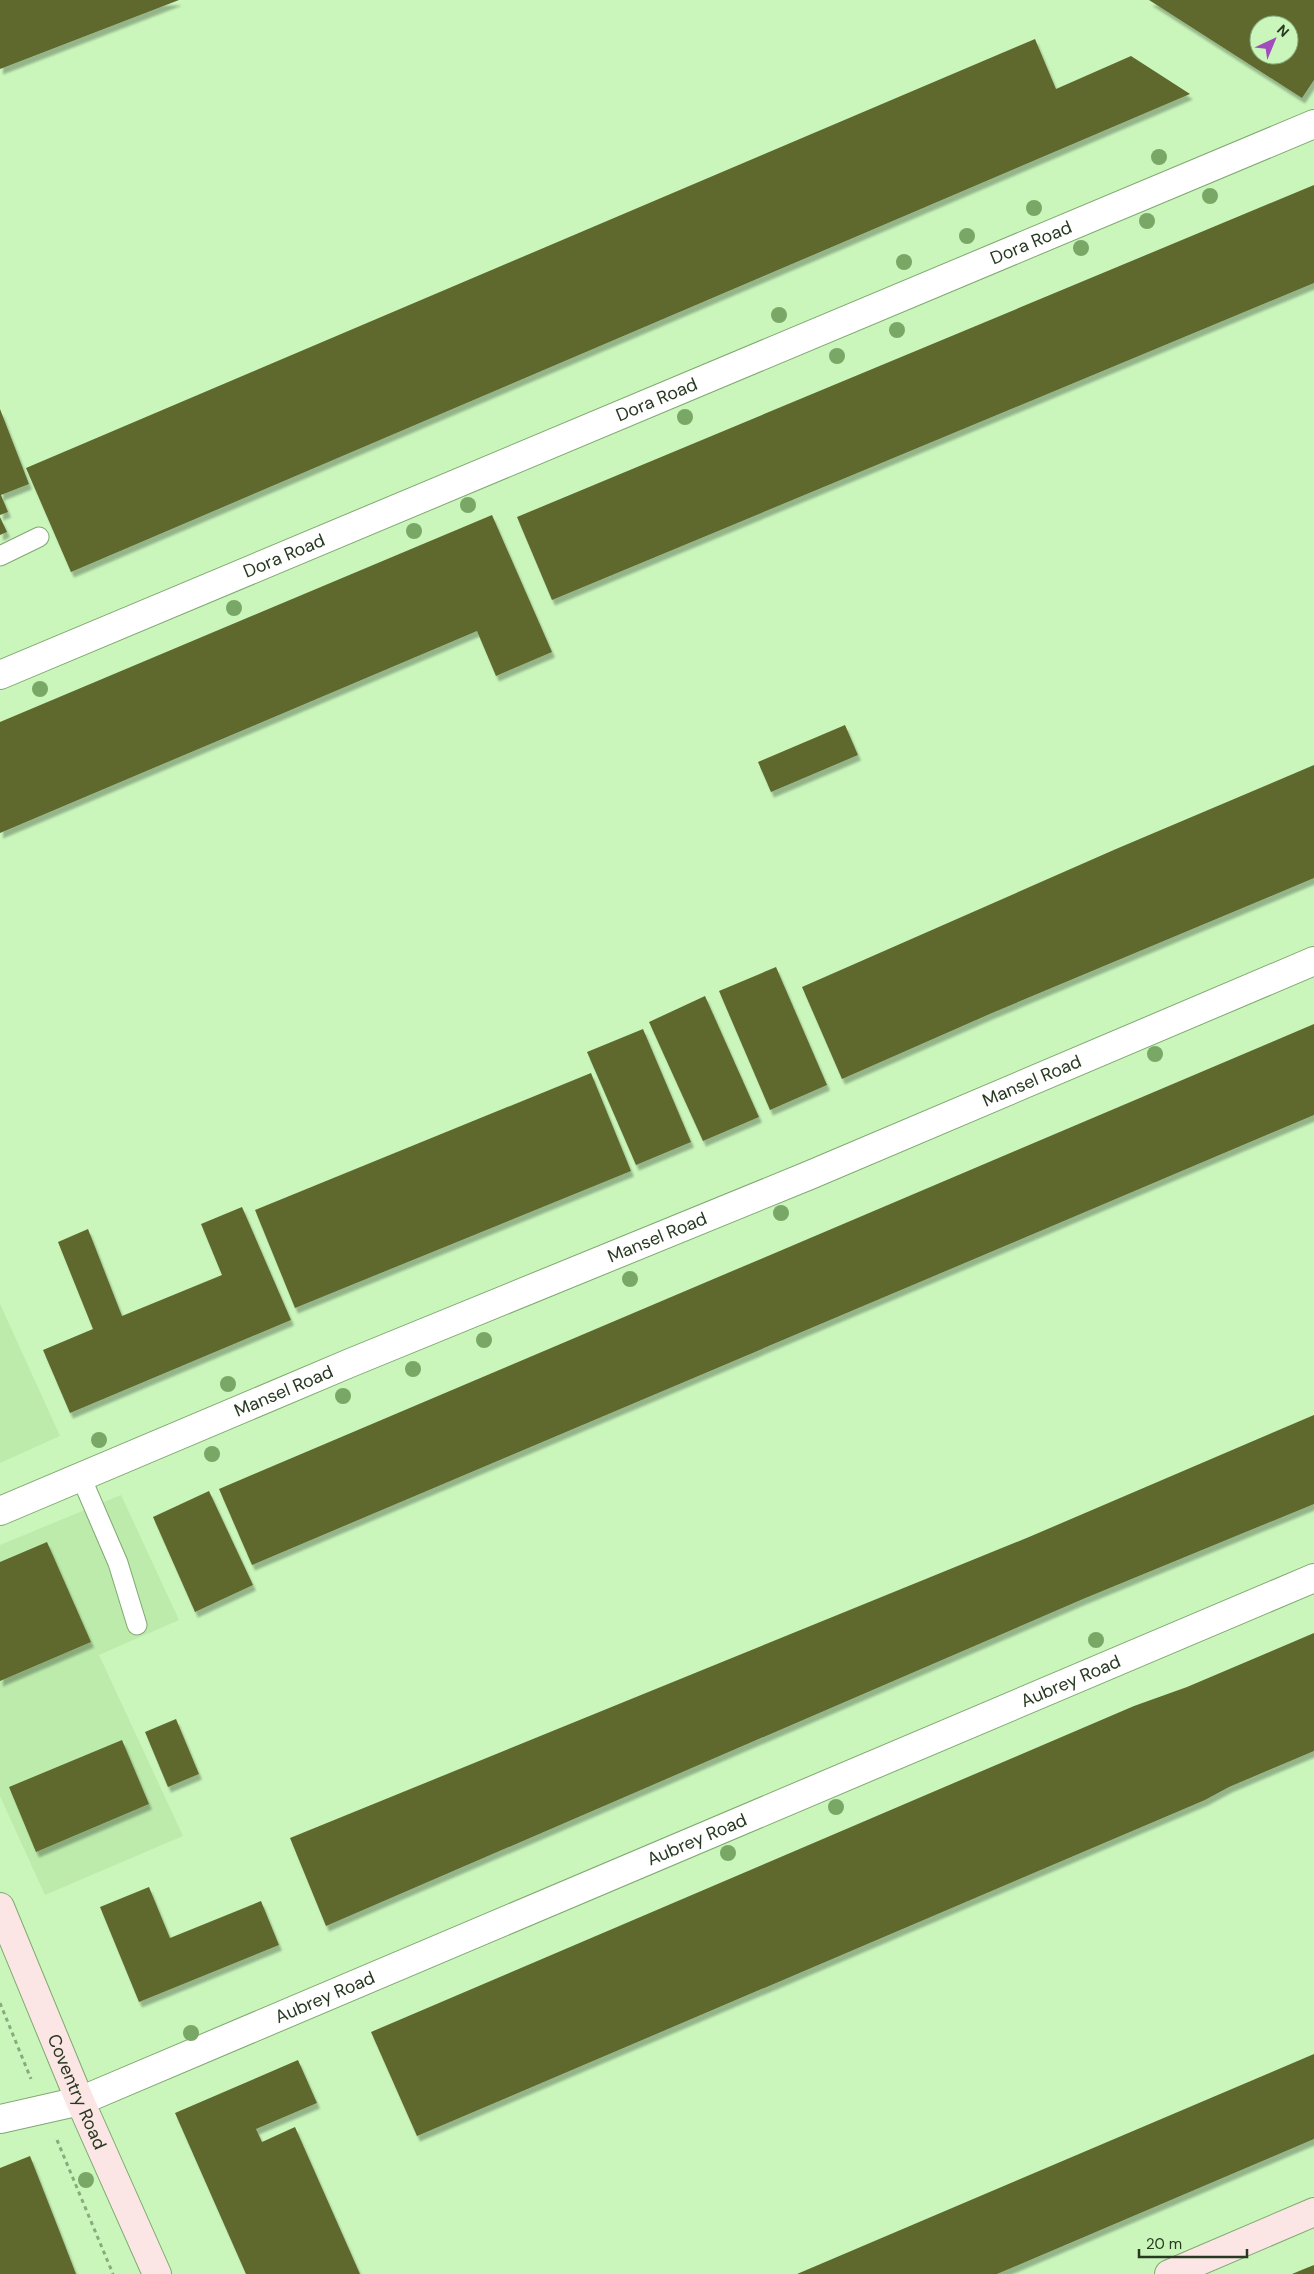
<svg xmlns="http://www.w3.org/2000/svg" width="1314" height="2274" font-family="'DM Sans',sans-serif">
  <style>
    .built { fill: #bcebab }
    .building { fill: #5f692e; fill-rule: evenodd; filter: url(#shadow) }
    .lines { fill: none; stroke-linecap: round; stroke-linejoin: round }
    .lane-casing { stroke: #80a871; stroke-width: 21 }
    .street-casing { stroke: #80a871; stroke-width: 30 }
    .secondary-casing { stroke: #80a871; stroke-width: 30 }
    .path { stroke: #89aa7d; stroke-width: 3; stroke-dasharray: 4 4; stroke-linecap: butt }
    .lane { stroke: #fff; stroke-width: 19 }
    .street { stroke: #fff; stroke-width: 28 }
    .secondary { stroke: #fce5e5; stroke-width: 28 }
    .tree { fill: #78a766 }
    .labels { text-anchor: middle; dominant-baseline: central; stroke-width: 5; stroke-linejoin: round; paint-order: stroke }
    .street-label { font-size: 18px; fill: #283922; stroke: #caf6bb }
  </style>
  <defs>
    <filter id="shadow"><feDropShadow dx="3" dy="5.5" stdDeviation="1" flood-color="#0004"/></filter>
  </defs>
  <rect width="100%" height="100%" fill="#caf6bb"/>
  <g class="built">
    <polygon points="0,1304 60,1436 0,1463"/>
    <polygon points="121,1495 179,1620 99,1655 183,1836 45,1895 0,1796 0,1545"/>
  </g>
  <g class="building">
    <polygon points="0,0 179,0 0,69"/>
    <path d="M1149,0h165v80l-12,18zM1259,25h30v30h-30z"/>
    <polygon points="1035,39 1056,89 1131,56 1190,94 71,572 26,468"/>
    <polygon points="1314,185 1314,283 552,600 517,517"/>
    <polygon points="0,409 29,484 1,495 8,512 0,515"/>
    <polygon points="492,515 552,652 496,676 477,631 0,833 0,722"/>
    <polygon points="0,517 7,532 0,535"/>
    <polygon points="845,725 858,755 771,792 758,762"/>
    <polygon points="1314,765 1314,878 992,1013 842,1079 802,987 1116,849"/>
    <polygon points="776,967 827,1085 770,1110 719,991"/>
    <polygon points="705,996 759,1117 703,1141 649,1022"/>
    <polygon points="1314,1024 1314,1115 252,1565 219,1489"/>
    <polygon points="643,1029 691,1142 636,1165 587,1052"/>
    <polygon points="591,1073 631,1171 295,1308 255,1210"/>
    <polygon points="242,1207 291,1320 70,1413 43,1350 93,1329 58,1242 88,1229 122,1316 222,1275 201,1224"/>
    <polygon points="1314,1415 1314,1504 1083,1599 326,1926 290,1838 1029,1537"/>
    <polygon points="209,1491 253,1585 195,1612 153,1517"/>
    <polygon points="47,1542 91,1642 0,1681 0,1562"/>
    <polygon points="1314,1633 1314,1751 1229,1787 1205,1800 417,2136 371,2032 1134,1706 1187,1687"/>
    <polygon points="176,1719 199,1774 168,1787 145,1732"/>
    <polygon points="122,1740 149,1804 36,1852 9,1787"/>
    <polygon points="149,1887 170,1938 261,1901 279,1945 139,2002 100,1907"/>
    <polygon points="1314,2054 1314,2139 1260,2162 997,2274 797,2274"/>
    <polygon points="298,2060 317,2103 256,2129 262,2142 295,2127 360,2274 246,2274 175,2113"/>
    <polygon points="30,2156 59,2230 76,2274 0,2274 0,2168"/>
    <polygon points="1314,2265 1314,2274 1292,2274 1304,2269"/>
  </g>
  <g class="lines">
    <defs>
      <g id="lane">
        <polyline points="0,556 39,537"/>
        <polyline points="81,1477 118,1563 137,1625"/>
      </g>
      <g id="street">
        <path id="s1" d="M0,675l1314,-551"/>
        <path id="s2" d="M0,1511l350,-148 460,-188 504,-214"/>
        <path id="s3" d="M0,2119l80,-18 1234,-523"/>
      </g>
      <g id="secondary">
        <path id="s4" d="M0,1907l80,194 77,173"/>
        <polyline points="1169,2274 1314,2212"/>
      </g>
    </defs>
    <use href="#lane" class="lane-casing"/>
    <use href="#street" class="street-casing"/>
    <use href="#secondary" class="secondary-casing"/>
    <g class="path">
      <polyline points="0,2003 31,2079"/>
      <polyline points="57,2140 113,2274"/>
    </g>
    <use href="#lane" class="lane"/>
    <use href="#street" class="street"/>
    <use href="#secondary" class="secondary"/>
  </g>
  <g class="tree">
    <circle cx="1159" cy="157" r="8"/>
    <circle cx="1210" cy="196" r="8"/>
    <circle cx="1034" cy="208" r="8"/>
    <circle cx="1147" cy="221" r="8"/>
    <circle cx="967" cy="236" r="8"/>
    <circle cx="1081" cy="248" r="8"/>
    <circle cx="904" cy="262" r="8"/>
    <circle cx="779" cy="315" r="8"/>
    <circle cx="897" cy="330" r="8"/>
    <circle cx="837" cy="356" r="8"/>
    <circle cx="685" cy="417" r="8"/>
    <circle cx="468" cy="505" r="8"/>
    <circle cx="414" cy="531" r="8"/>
    <circle cx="234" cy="608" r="8"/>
    <circle cx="40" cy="689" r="8"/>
    <circle cx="1155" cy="1054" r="8"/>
    <circle cx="781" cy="1213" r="8"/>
    <circle cx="630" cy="1279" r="8"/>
    <circle cx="484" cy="1340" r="8"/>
    <circle cx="413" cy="1369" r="8"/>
    <circle cx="228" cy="1384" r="8"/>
    <circle cx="343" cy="1396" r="8"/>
    <circle cx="99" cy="1440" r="8"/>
    <circle cx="212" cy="1454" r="8"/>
    <circle cx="1096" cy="1640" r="8"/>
    <circle cx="836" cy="1807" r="8"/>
    <circle cx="728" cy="1853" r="8"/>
    <circle cx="191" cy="2033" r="8"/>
    <circle cx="86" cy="2180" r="8"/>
  </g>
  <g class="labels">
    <g class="street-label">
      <text stroke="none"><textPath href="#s1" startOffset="1118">Dora Road</textPath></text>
      <text stroke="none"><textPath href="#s1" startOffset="712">Dora Road</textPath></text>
      <text stroke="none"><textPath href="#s1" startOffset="308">Dora Road</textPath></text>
      <text stroke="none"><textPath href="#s2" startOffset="1118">Mansel Road</textPath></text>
      <text stroke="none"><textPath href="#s2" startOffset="712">Mansel Road</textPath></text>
      <text stroke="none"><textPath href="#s2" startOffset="308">Mansel Road</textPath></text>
      <text stroke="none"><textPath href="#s3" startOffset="1158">Aubrey Road</textPath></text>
      <text stroke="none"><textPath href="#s3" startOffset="752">Aubrey Road</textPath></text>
      <text stroke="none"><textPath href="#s3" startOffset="348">Aubrey Road</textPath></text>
      <text stroke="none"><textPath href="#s4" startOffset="200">Coventry Road</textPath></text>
    </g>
  </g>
  <g transform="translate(1274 40) rotate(44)"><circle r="24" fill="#caf6bb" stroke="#89aa7e"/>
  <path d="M0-4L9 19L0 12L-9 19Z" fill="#a14dbb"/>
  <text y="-8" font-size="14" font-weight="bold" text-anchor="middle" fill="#283922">N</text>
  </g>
  <path d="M1139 2249v8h108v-8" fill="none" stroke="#283922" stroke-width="2.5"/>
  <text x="1146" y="2249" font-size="15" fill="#283922" stroke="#caf6bb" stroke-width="4" paint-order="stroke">20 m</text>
</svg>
